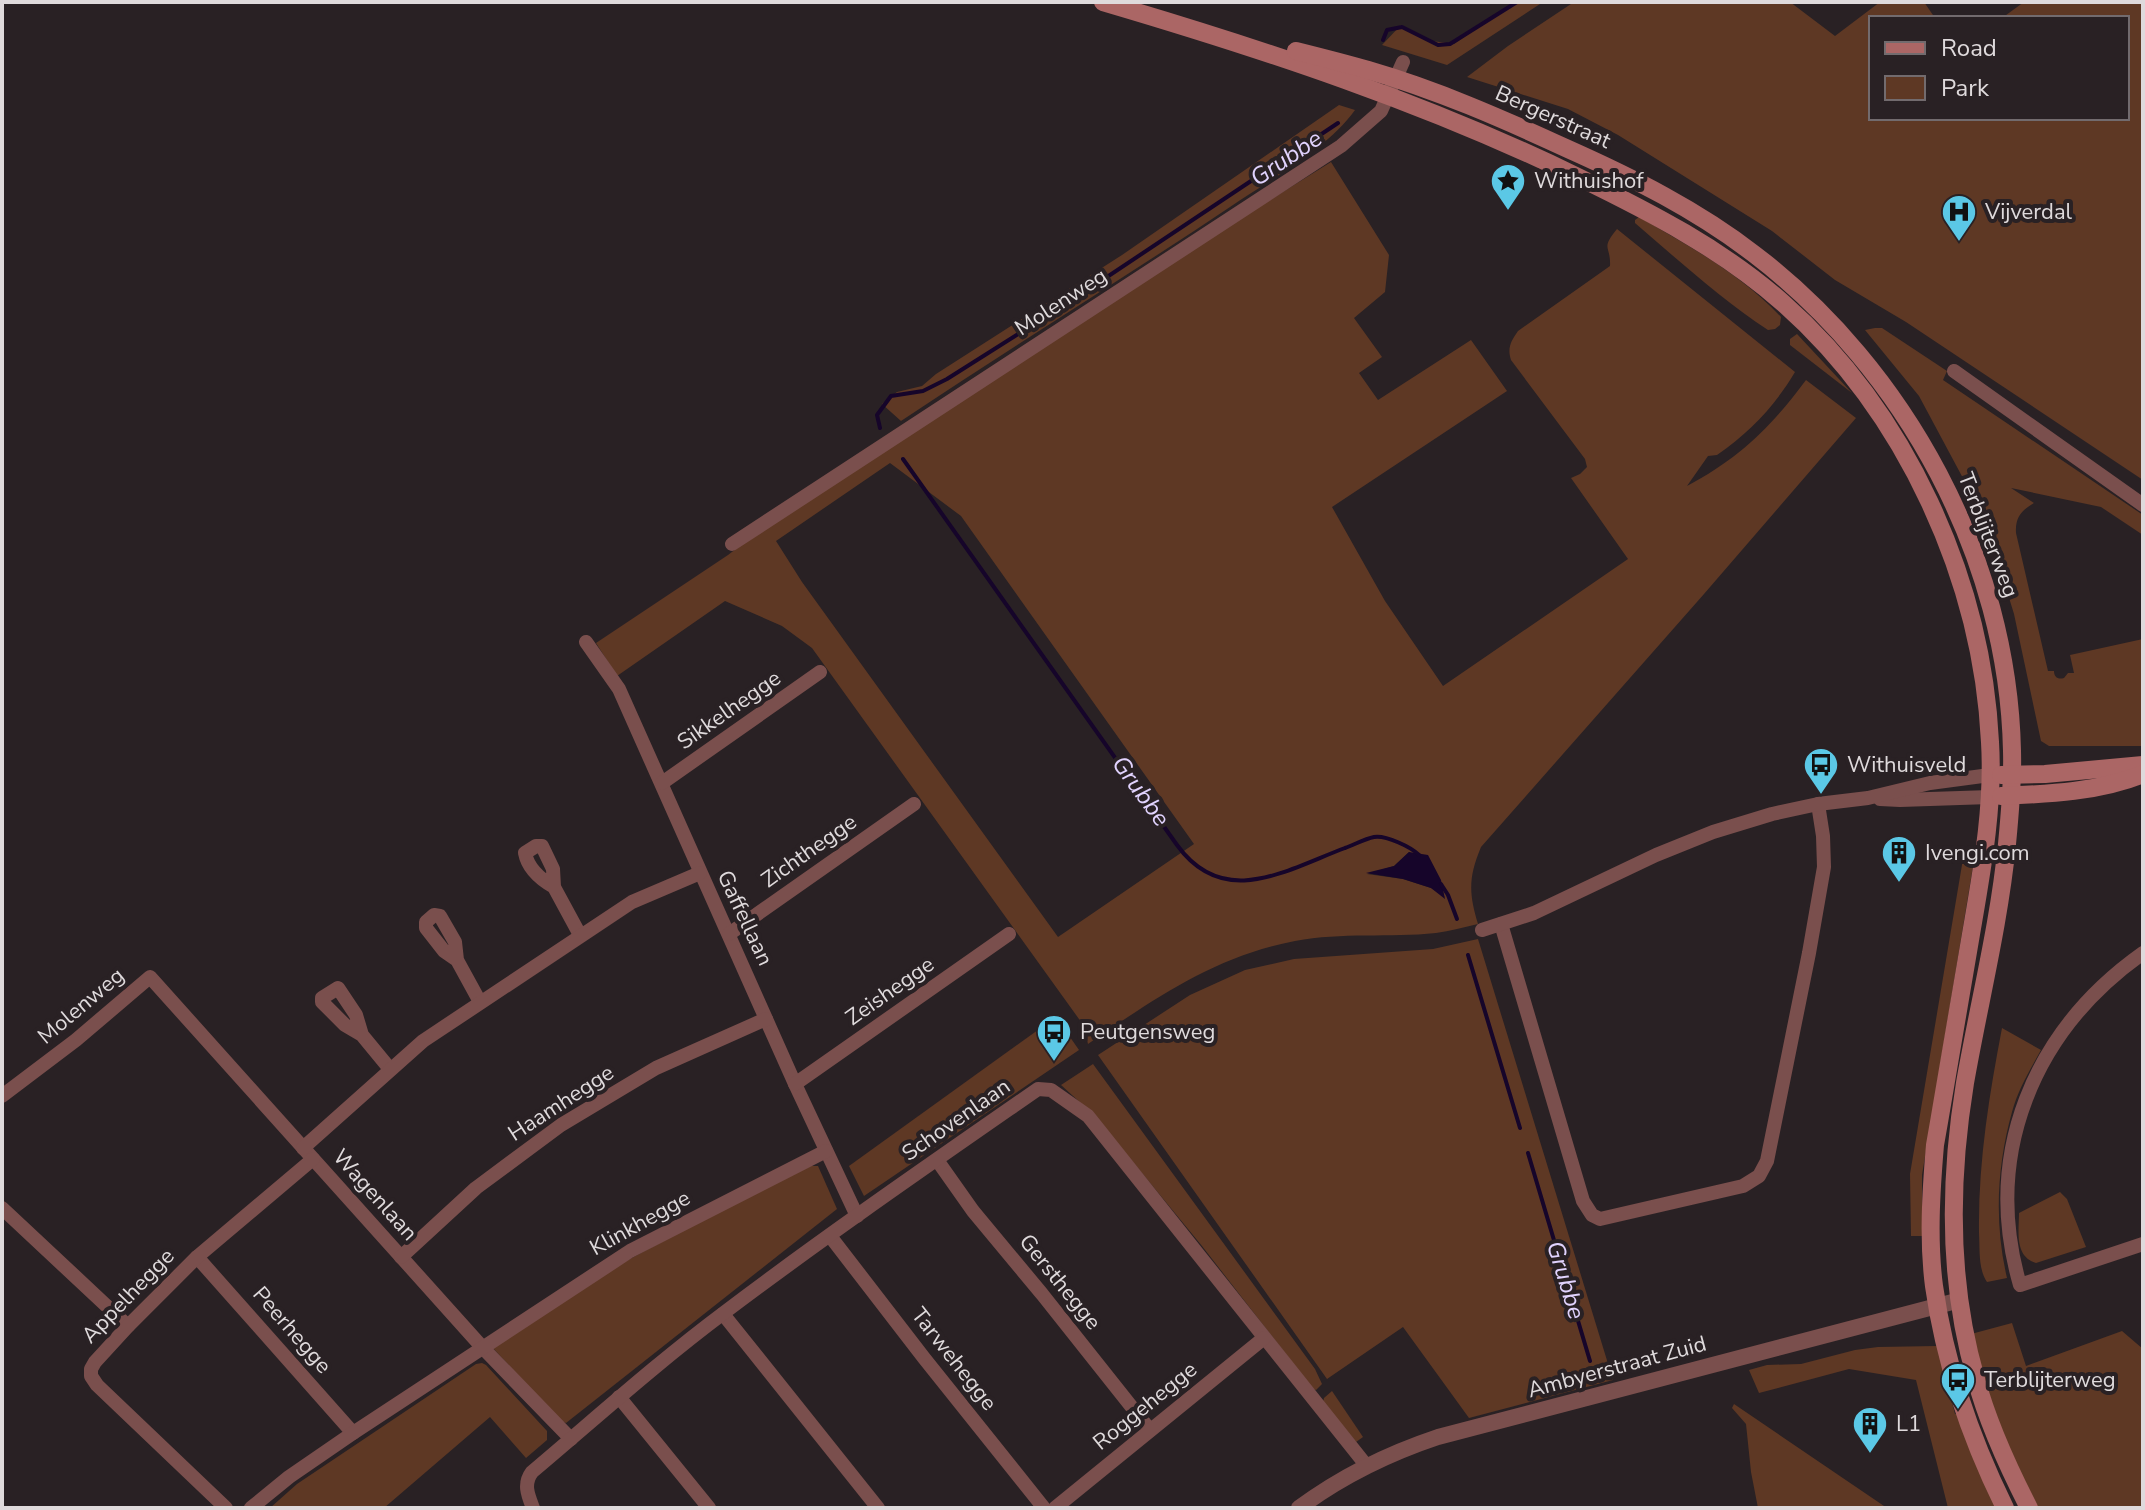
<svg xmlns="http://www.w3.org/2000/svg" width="2145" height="1510" font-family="'Nunito Sans',sans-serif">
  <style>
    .green { fill: #5e3824; fill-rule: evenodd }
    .water { fill: #16052a }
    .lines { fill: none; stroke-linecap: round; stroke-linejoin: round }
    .stream { stroke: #16052a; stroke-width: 4 }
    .minor { stroke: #7a4f4d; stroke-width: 14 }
    .tertiary { stroke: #7a4f4d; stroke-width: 16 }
    .secondary { stroke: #ab6665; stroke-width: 18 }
    .labels { text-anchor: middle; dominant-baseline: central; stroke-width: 8; stroke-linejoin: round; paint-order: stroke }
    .street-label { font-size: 22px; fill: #dfdadc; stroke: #292124 }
    .poi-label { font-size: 22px; fill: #dfdadc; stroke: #292124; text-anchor: start }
    .water-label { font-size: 24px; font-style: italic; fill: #e1d3fe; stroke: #292124 }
  </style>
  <rect width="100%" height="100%" fill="#292124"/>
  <g class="green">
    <polygon points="1515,2 1543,2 1447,65 1382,45 1401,25 1432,41 1454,44"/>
    <polygon points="1574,2 1790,2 1835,36 1880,2 1924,2 1935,18 1871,18 1871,118 2127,118 2127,18 2002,18 2024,2 2143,2 2143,480 1906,322 1835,280 1772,231 1618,135 1568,109 1467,77 1508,46"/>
    <path d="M1339,105l16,5c-29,40 -84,69 -125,97 -109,73 -220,141 -329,214l-19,-17 15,-12 25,-6 14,-12 186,-119z"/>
    <path d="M1331,162l58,93 -4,37 -31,26 28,39 -23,16 19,27 93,-60 36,51 -175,116 53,94 58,85 185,-127 -57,-81 9,-4 7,-7 -2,-8 -74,-99c-4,-12 0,-19 7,-29l92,-65c1,-21 -10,-16 7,-37l178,143c-21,35 -44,59 -78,83l-9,1 -21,30c53,-28 84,-59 119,-106l50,38 -152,176 -223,253c-13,31 -12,47 -3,77 -14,3 -28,7 -42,9 -47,5 -94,-1 -141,8 -80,15 -141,58 -207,103l-4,-18 -272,-378 -30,-22 -57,-25 -108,75 -21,-33 132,-88 34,-26 450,-293zM890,463l71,53 233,328 -136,93 -256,-355 -26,-41zM1409,852l36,45 -14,-9 -28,-9 -36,-5 27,-8z"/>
    <path d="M1639,217c50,29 102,57 142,100l-1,8 -5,4 -7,1c-47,-31 -90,-70 -133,-107v-3z"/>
    <path d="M1875,328h7l65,43 -4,9 200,135v20l-42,-28 -90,-19 23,15c-12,7 -19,14 -18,30l32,138h6c0,6 4,9 10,7l4,-5h6l-4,-18 73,-16v107h-94l-8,-5 -27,-127 -19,-62 -23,-57 -53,-99 -54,-66z"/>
    <polygon points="1797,334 1852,393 1790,345 1790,339"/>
    <polygon points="1965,847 1976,848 1922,1175 1922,1236 1911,1236 1910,1174"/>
    <polygon points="1478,939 1613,1380 1469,1418 1403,1327 1327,1379 1098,1055 1190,995 1245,970 1294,959 1433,949"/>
    <polygon points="1056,1017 1079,1050 864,1196 849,1166"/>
    <path d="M2002,1028l39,22c-11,20 -23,40 -29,62 -15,53 -18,111 -5,166l-20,4c-9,-13 -7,-33 -8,-49 -1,-69 10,-137 23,-205z"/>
    <polygon points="1093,1064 1315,1369 1322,1384 1316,1390 1313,1389 1202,1246 1095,1116 1061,1085"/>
    <polygon points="811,1166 818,1166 837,1209 566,1423 559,1420 493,1348 591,1280 776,1180"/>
    <path d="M2060,1192l7,7 19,48 -50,16c-22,-7 -17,-32 -17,-50z"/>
    <polygon points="2012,1323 2026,1366 2122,1331 2143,1349 2143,1508 2035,1508 1995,1417 1971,1334"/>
    <polygon points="1937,1346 1955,1414 1961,1414 2002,1508 1948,1508 1916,1380 1849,1369 1759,1393 1749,1370 1767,1365 1801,1364 1855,1350 1878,1347"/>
    <polygon points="482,1363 486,1365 547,1431 547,1440 526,1458 490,1417 384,1508 270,1508 297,1484 476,1364"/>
    <polygon points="1332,1391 1363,1437 1356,1442 1323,1402 1324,1398"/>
    <polygon points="1734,1404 1887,1508 1758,1508 1751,1472 1746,1424 1732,1408"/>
  </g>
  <polygon class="water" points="1409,852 1428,855 1441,880 1445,899 1431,888 1403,879 1366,873 1394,866"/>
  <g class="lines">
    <g class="stream">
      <polyline points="1383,40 1387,30 1402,27 1438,45 1450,44 1517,2"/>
      <polyline points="1074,299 1338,123"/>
      <polyline points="880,428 877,415 891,396 923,391 947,379 1061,307"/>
      <path d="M903,459l274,386c47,65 109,25 168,3 9,-3 19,-9 29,-11 12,-2 37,10 45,18"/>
      <polyline points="1441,884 1448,895 1457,919"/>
      <polyline points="1468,955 1520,1128"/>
      <polyline points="1528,1153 1590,1361"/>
      <polyline points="1543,1390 1572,1382"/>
    </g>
    <g class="minor">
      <polyline points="1954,371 2143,505"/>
      <polyline points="732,544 1341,146 1381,111 1403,62"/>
      <polyline points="586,642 619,689 795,1084 857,1216"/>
      <polyline points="662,783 820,672"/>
      <polyline points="1880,799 1900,800 1990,797"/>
      <path d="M554,887c-14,-8 -26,-18 -29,-34l11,-7h6l11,23 1,18 26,48"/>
      <polyline points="1501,924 1583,1201 1592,1215 1600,1219 1743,1186 1759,1176 1767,1161 1809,953 1824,867 1823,836 1818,804"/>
      <polyline points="1482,930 1534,913 1656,855 1713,832 1772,814 1818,804 1868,798 1930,783 1990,775"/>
      <polyline points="729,934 914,804"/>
      <path d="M2143,953c-110,78 -161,201 -123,332l123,-41"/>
      <polyline points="457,960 444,951 426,928 426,922 434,915 440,916 455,942 457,960 480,1002"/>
      <polyline points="362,1035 345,1025 322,1002 322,998 338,988 356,1015 362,1035 390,1069"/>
      <polyline points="795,1084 1009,934"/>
      <polyline points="2,1096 76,1040 150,977 482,1347 571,1439"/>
      <polyline points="303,1148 423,1041 632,902 700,873"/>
      <polyline points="937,1160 973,1211 1042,1294 1150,1430"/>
      <polyline points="2,1208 128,1326"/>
      <polyline points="830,1236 924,1358 1044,1508"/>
      <polyline points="197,1257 353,1433"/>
      <polyline points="401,1257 476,1188 561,1125 656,1068 766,1019"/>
      <polyline points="723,1314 878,1508"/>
      <polyline points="619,1397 709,1508"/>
      <polyline points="226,1508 97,1385 91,1376 91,1369 95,1362 128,1326 197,1257 313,1159"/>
      <polyline points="251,1508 289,1477 353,1433 630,1251 826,1151"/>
      <path d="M533,1508c-5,-13 -10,-24 -1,-36 64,-54 126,-110 193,-160 102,-77 208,-150 313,-223l13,1 37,26 278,349"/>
      <polyline points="1055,1508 1264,1338"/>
    </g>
    <path class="tertiary" d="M1299,1508c43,-32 88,-54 139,-71l522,-137"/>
    <g class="secondary">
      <path d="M1103,2c163,48 323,101 475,175 72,35 144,72 205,126 123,109 199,276 207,439 4,67 -9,133 -20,198 -12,69 -23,137 -35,205 -4,47 -7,95 -1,141 11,78 37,153 71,222"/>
      <path d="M1296,51c24,6 48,12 72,19 69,20 135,49 200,79 65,29 129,61 186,105 152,116 254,304 258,497 1,31 -2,62 -5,93 -8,81 -28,159 -42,239 -16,98 -17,200 11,296 12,45 32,88 53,129"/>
      <polyline points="2001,775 2045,774 2143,765"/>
      <path d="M2001,796c46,-2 98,-4 142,-22"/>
    </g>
  </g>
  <defs>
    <symbol id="sight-pin" viewBox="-11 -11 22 30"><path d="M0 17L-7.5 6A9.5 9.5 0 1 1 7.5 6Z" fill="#5bc8e6" stroke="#292124"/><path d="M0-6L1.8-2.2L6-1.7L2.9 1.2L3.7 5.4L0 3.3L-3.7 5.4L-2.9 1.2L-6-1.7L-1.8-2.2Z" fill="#111"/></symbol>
    <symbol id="hospital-pin" viewBox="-11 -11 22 30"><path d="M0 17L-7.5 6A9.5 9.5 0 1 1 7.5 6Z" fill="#5bc8e6" stroke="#292124"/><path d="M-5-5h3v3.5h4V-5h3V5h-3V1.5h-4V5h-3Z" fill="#111"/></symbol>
    <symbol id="bus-pin" viewBox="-11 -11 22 30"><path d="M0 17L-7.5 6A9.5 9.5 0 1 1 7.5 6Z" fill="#5bc8e6" stroke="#292124"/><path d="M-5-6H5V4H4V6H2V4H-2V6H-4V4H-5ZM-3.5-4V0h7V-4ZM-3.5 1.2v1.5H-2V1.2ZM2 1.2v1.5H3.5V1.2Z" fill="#111"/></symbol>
    <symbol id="building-pin" viewBox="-11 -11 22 30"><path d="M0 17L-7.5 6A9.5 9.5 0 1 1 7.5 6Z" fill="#5bc8e6" stroke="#292124"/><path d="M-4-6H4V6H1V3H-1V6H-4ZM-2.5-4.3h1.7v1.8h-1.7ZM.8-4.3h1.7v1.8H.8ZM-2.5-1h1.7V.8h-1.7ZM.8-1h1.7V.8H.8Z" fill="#111"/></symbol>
  </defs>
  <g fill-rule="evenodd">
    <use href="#sight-pin" x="1488" y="161" width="40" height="54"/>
    <use href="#hospital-pin" x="1939" y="192" width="40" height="54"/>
    <use href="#bus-pin" x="1801" y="745" width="40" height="54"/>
    <use href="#building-pin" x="1879" y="833" width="40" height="54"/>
    <use href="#bus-pin" x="1034" y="1012" width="40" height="54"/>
    <use href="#bus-pin" x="1938" y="1360" width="40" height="54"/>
    <use href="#building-pin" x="1850" y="1404" width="40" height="54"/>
  </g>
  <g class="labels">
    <g class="street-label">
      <text transform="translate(1553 117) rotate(24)">Bergerstraat</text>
      <text transform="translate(1061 302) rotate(-33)">Molenweg</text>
      <text transform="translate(1988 535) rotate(69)">Terblijterweg</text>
      <text transform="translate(729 710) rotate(-35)">Sikkelhegge</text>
      <text transform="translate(809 851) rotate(-35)">Zichthegge</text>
      <text transform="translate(745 918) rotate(65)">Gaffellaan</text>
      <text transform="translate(890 991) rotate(-35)">Zeishegge</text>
      <text transform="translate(81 1006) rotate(-40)">Molenweg</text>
      <text transform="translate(561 1103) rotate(-33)">Haamhegge</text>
      <text transform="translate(956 1120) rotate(-35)">Schovenlaan</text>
      <text transform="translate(375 1195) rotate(48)">Wagenlaan</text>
      <text transform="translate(640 1223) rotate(-29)">Klinkhegge</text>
      <text transform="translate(1060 1282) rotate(51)">Gersthegge</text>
      <text transform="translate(128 1296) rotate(-46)">Appelhegge</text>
      <text transform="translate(292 1330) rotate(49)">Peerhegge</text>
      <text transform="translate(954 1359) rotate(52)">Tarwehegge</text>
      <text transform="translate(1617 1367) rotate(-15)">Ambyerstraat Zuid</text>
      <text transform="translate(1145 1406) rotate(-39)">Roggehegge</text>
    </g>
    <g class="poi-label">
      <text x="1534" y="181">Withuishof</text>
      <text x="1985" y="212">Vijverdal</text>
      <text x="1847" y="765">Withuisveld</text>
      <text x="1925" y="853">Ivengi.com</text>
      <text x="1080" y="1032">Peutgensweg</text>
      <text x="1984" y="1380">Terblijterweg</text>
      <text x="1896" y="1424">L1</text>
    </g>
    <g class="water-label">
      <text transform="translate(1286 158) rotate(-34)">Grubbe</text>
      <text transform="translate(1141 791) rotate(54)">Grubbe</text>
      <text transform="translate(1566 1280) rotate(73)">Grubbe</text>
    </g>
  </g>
  <rect width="2145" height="1510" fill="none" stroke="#dfdadc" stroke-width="8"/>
  <rect x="1869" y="16" width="260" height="104" fill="#292124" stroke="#726b6e" stroke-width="2"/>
  <rect x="1885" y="42" width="40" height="12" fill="#ab6665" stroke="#726b6e" stroke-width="2"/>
  <text x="1941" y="56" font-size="24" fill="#dfdadc">Road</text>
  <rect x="1885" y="76" width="40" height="24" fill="#5e3824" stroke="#726b6e" stroke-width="2"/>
  <text x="1941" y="96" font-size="24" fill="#dfdadc">Park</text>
</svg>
